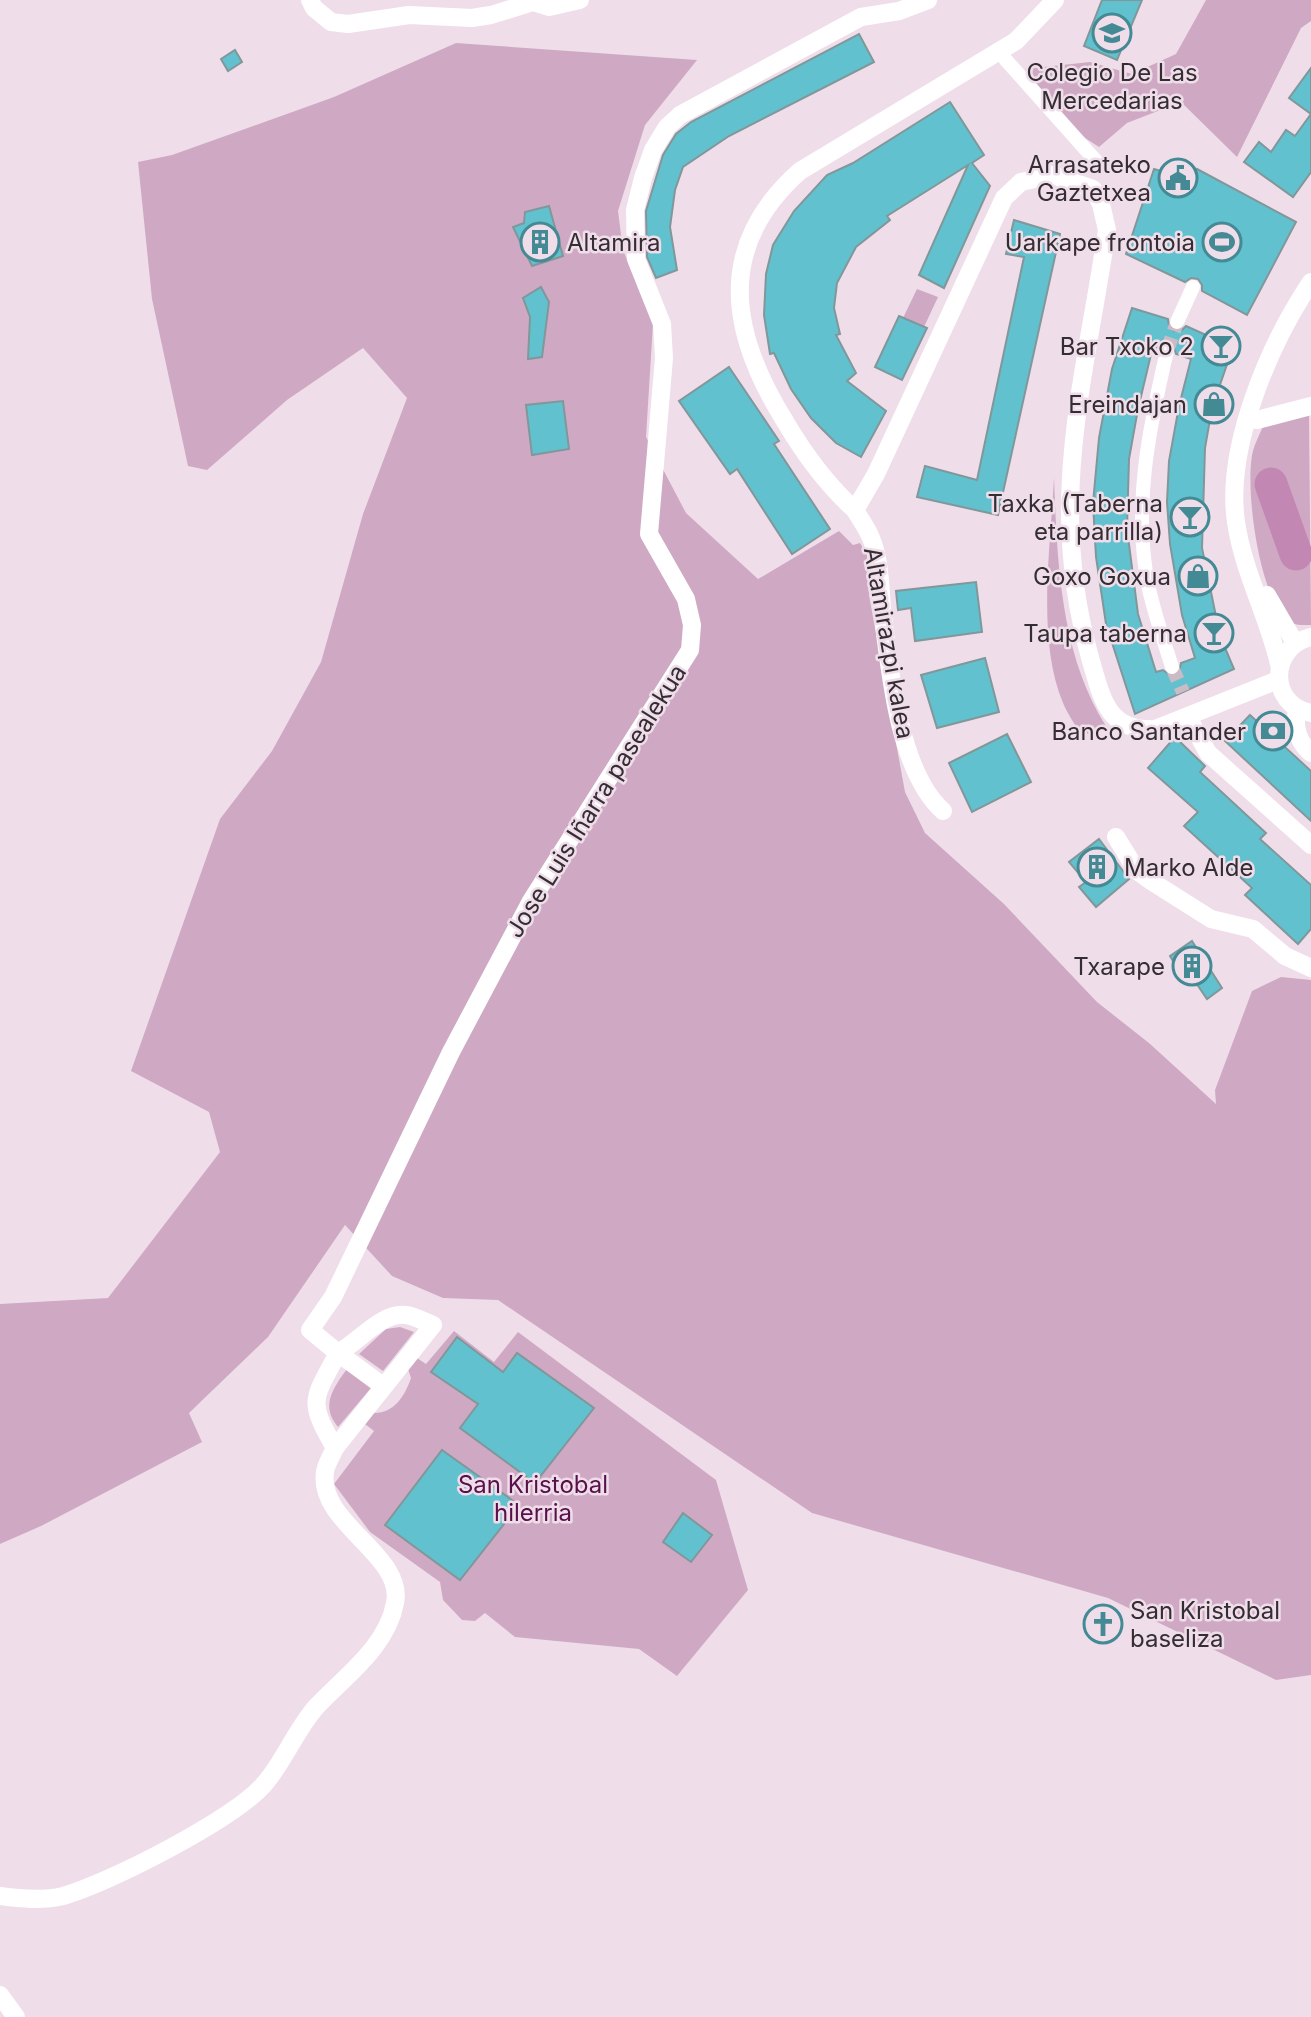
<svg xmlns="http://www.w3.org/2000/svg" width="1311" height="2017" font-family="Inter,sans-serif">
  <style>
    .green { fill: #cfa9c4 }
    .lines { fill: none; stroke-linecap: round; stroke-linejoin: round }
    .river { stroke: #c387b3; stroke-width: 33 }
    .building { fill: #62c1cf; stroke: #81979a; stroke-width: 2; fill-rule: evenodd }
    .pedestrian-tunnel { stroke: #cabbc5; stroke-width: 14; stroke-dasharray: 14 7; stroke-linecap: butt }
    .pedestrian { stroke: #fff; stroke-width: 14 }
    .minor { stroke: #fff; stroke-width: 18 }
    .labels { text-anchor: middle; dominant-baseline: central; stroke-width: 5; stroke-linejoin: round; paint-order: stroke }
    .poi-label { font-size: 24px; fill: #342d32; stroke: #efdeea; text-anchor: end }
    .street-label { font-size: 24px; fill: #342d32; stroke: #efdeea }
    .park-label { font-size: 24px; fill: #58104a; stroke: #efdeea }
  </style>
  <rect width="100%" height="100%" fill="#efdeea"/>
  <g class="green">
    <polygon points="1206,0 1311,0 1311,21 1301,28 1237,157 1181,102 1127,123 1099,147 1065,125 1025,69 1090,62 1132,74 1176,54"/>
    <polygon points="456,43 697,60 645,125 618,211 623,250 653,324 646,437 686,513 758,579 839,531 853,545 860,543 867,555 869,595 905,792 925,833 1004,904 1097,1002 1149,1043 1216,1104 1215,1090 1252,991 1281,977 1311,980 1311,1675 1276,1680 1108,1598 812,1513 498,1300 443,1298 392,1276 345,1225 268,1337 189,1413 202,1442 41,1526 0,1544 0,1304 108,1298 220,1152 209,1112 131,1071 220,819 272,751 321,662 363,514 407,398 363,348 287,400 207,470 188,466 152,299 138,162 172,155 334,97"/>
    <polygon points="917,289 938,297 924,327 903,318"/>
    <path d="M1309,414l2,211c-8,0 -14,1 -21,-3 -31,-19 -46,-137 -37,-171 2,-8 7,-17 10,-25z"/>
    <path d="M1054,477c3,82 6,177 52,249l-24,10c-6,-10 -14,-21 -19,-33 -27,-64 -12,-158 -9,-226z"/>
    <polygon points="400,1327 414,1332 383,1371 359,1354 386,1329"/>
    <path d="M454,1331l40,31 24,-30 198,148 32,110 -71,86 -38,-27 -124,-12 -30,-24 -10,8 -13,-1 -19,-20 -3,-18 -70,-50 -36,-48 40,-53 -9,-7 9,-11c21,0 31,-18 37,-35l-3,-9 9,-11 9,6z"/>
    <path d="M347,1369l24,19 -33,39c-18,-21 -5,-39 9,-58z"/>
  </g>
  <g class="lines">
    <polyline class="river" points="1271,484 1296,554"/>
  </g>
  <g class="building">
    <polygon points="1102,0 1142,0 1117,60 1084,46"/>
    <polygon points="859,34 874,62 729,136 683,167 675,190 670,227 677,270 656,278 647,257 646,211 663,155 676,134 691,122"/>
    <polygon points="235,50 242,62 228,71 221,59"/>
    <polygon points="1311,68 1311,114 1289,98"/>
    <polygon points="950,102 984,155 972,163 990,186 944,288 919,275 968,165 887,216 890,220 856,247 837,283 834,308 840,334 836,335 856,373 847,381 886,411 861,457 836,443 811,418 791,389 774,353 770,354 764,315 766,274 773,245 794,211 827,175 853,163"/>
    <polygon points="1311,114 1311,172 1293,197 1244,162 1259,142 1271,152 1286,130 1295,136"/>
    <polygon points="1154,169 1192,180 1197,169 1296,222 1247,315 1202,291 1202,285 1198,279 1191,278 1185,282 1126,254"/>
    <polygon points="549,206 563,256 532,266 513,227 524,223 525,212"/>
    <polygon points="1014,220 1060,234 998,515 917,497 925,466 977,480 1024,257 1006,254"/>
    <polygon points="541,287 549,302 542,357 528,359 530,317 523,298"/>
    <path d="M1132,308l36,11 1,8 5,4 8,-1 4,-4 47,21 -21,61 -7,40 -3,100 18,88 14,33 -99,45 -29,-90 -10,-67 -3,-54 6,-65 13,-69zM1164,342l9,2 3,10 15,5 -12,47 -10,55 -2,41 3,42 12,71 13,43 -14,5 -2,10 -8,3 -8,-6 -7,2 -18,-58 -11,-85 2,-70 9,-50 15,-63 5,2z"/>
    <polygon points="899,316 927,328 902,380 875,367"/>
    <polygon points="729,367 779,441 774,444 830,529 792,554 737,469 730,474 679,401"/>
    <polygon points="563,401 569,449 532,455 526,405"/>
    <polygon points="976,582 982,632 915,641 911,608 898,610 896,591"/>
    <polygon points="985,658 999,712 937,728 921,675"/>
    <polygon points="1250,715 1311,771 1311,821 1225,741"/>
    <polygon points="1007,734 1031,782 972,812 949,763"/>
    <polygon points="1175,737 1205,766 1200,772 1266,833 1260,839 1311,885 1311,929 1298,944 1245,895 1252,888 1184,826 1198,812 1148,768"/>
    <polygon points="1099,839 1129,879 1096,907 1079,887 1086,882 1069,862"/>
    <polygon points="1192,941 1222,988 1207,999 1192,977 1185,981 1170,956"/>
    <polygon points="457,1337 503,1372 517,1353 594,1408 535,1483 460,1428 478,1404 431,1372"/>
    <polygon points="442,1450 519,1505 460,1580 385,1525"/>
    <polygon points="683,1513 712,1535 691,1562 663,1542"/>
  </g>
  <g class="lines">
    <g class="pedestrian-tunnel">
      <polyline points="1167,351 1177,322"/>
      <polyline points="1172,667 1183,692"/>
    </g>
    <g class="pedestrian">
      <polyline points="1005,59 1096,161"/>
      <polyline points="1177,322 1193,287"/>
      <path d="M1167,351c-18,77 -35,159 -18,238 6,27 15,52 23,78"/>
    </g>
    <g class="minor">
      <polyline points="310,0 314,8 331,22 348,24 409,15 472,18 491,15 533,2 549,7 580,0"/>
      <path d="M1055,0l-39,41 -216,130c-86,76 -70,163 -14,252 19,32 41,62 69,87l21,-36 128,-276 17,-16 32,-7 40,14 8,15 6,26c-23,155 -61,274 -16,431 11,38 17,71 64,68l123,-49"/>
      <polyline points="1257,420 1311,406"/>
      <path d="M855,510c5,9 12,18 16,28 9,21 9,47 11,70 7,58 16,163 61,203"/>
      <polyline points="1267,595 1295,643"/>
      <path d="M1311,637c-42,10 -43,68 0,76"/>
      <path d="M1279,664c-11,-48 -36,-93 -43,-142 -11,-75 34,-179 75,-240"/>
      <path d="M1297,709c-3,18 0,32 14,44"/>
      <polyline points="1188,717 1208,753 1311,845"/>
      <polyline points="1116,837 1137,871 1151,881 1211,919 1253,929 1285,956 1311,968"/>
      <path d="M383,1386l-45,-33c21,-11 43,-41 68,-38 9,1 19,7 27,10l-98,123c-28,-48 -22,-48 3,-95l-28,-23 23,-33 118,-245 80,-151 159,-251 2,-25 -6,-26 -37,-65 15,-176 -2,-34 -26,-65 -1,-49 8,-32 10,-28 14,-23 13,-12 181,-98 38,-6 29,-11"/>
      <path d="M0,1896c21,3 42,5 63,0 46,-13 174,-78 203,-114 19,-23 30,-52 50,-75 29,-31 71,-60 79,-104 10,-48 -78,-80 -70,-131 1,-8 7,-17 10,-24"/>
      <polyline points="0,1995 16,2017"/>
    </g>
  </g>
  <defs>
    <symbol id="school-ring" viewBox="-11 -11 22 22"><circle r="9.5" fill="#efdeea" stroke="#448a94" stroke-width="1.5"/><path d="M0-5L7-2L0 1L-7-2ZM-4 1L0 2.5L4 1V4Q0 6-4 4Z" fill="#448a94"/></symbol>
    <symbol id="civic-ring" viewBox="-11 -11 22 22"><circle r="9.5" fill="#efdeea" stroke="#448a94" stroke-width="1.5"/><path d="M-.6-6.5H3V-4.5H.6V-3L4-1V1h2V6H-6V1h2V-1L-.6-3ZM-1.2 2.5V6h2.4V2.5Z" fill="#448a94"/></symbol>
    <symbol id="building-ring" viewBox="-11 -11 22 22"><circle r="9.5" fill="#efdeea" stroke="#448a94" stroke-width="1.5"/><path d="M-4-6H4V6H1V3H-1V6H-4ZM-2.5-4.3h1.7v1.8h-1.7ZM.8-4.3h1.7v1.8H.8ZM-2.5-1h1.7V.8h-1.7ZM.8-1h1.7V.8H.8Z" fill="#448a94"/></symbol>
    <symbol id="stadium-ring" viewBox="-11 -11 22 22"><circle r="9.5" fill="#efdeea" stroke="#448a94" stroke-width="1.5"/><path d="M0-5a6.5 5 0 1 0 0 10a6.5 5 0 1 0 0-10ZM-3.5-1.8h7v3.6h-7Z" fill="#448a94"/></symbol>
    <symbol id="bar-ring" viewBox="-11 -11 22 22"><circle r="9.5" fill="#efdeea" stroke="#448a94" stroke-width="1.5"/><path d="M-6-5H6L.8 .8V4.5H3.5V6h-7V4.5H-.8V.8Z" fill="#448a94"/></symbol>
    <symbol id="shop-ring" viewBox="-11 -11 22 22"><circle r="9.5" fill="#efdeea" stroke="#448a94" stroke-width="1.5"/><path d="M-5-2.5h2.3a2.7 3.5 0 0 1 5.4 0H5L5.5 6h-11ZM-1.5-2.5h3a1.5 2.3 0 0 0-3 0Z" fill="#448a94"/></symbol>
    <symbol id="bank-ring" viewBox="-11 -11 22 22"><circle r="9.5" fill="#efdeea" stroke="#448a94" stroke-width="1.5"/><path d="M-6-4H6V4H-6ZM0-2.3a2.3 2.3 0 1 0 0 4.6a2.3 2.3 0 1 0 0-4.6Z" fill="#448a94"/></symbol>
    <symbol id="church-ring" viewBox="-11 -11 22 22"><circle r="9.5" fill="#efdeea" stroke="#448a94" stroke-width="1.5"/><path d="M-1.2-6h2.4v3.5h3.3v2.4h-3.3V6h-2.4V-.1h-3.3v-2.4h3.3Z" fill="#448a94"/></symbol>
  </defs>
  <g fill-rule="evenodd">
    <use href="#school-ring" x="1090" y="11" width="44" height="44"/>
    <use href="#civic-ring" x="1156" y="156" width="44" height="44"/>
    <use href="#building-ring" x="518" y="220" width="44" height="44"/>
    <use href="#stadium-ring" x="1200" y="220" width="44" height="44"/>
    <use href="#bar-ring" x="1199" y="324" width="44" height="44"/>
    <use href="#shop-ring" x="1192" y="382" width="44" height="44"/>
    <use href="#bar-ring" x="1168" y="495" width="44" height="44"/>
    <use href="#shop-ring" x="1176" y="554" width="44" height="44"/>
    <use href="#bar-ring" x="1192" y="611" width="44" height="44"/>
    <use href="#bank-ring" x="1251" y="709" width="44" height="44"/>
    <use href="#building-ring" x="1075" y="845" width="44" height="44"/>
    <use href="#building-ring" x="1170" y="944" width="44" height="44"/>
    <use href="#church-ring" x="1081" y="1602" width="44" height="44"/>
  </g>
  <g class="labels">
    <g class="poi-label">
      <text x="1112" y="72" text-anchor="middle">Colegio De Las<tspan x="1112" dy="28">Mercedarias</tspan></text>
      <text x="1151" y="164">Arrasateko<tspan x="1151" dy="28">Gaztetxea</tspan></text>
      <text x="567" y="242" text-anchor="start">Altamira</text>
      <text x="1195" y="242">Uarkape frontoia</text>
      <text x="1194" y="346">Bar Txoko 2</text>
      <text x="1187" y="404">Ereindajan</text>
      <text x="1163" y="503">Taxka (Taberna<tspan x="1163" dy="28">eta parrilla)</tspan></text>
      <text x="1171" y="576">Goxo Goxua</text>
      <text x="1187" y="633">Taupa taberna</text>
      <text x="1246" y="731">Banco Santander</text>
      <text x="1124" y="867" text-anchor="start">Marko Alde</text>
      <text x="1165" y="966">Txarape</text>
      <text x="1130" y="1610" text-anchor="start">San Kristobal<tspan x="1130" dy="28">baseliza</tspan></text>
    </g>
    <g class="street-label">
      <text transform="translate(889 643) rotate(80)">Altamirazpi kalea</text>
      <text transform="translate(596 801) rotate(-58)">Jose Luis Iñarra pasealekua</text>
    </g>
    <g class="park-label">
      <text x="533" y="1484">San Kristobal<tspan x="533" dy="28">hilerria</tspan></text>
    </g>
  </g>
</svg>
